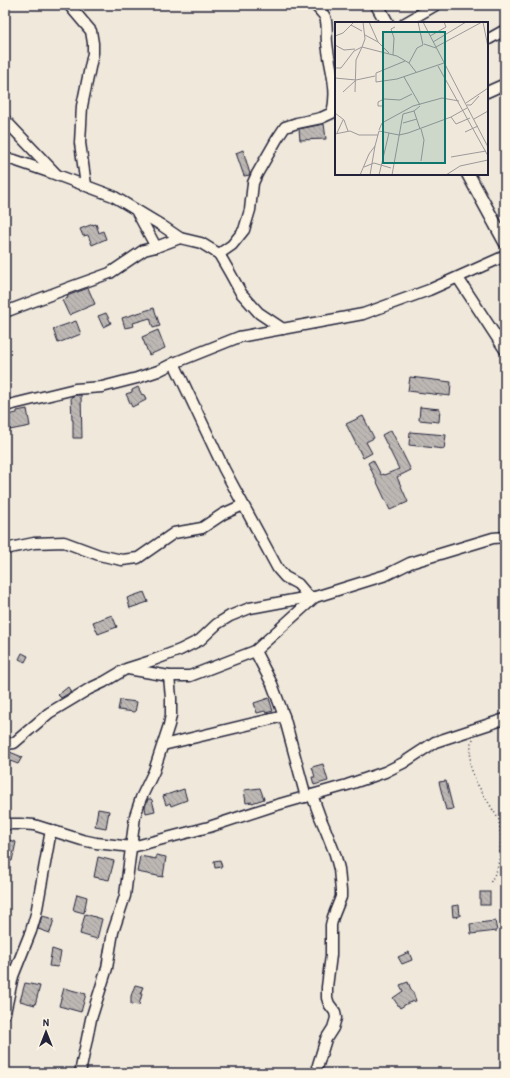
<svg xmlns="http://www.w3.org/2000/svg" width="510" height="1078" font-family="'Patrick Hand',sans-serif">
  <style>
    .building { fill: url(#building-back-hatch); stroke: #22223b }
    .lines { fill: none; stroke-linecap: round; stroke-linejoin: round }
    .minor-casing { stroke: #22223b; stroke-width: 13 }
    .major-casing { stroke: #22223b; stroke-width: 15 }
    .path { stroke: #22223b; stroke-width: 1.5; stroke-dasharray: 1 3; stroke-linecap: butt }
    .minor { stroke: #fcf5e5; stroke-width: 10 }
    .major { stroke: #fcf5e5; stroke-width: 12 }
    .inset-road { fill: none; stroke: #9d999b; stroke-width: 1 }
    .view { fill: #0f766e; fill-opacity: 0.15; stroke: #0f766e; stroke-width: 2 }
    .inset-edge { fill: none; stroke: #22223b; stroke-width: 2 }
  </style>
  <defs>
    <pattern id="building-back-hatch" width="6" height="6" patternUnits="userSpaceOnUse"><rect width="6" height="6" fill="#bcb7b3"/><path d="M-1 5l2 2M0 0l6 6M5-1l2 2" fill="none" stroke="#a19d9b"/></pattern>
  </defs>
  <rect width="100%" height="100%" fill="#efe8db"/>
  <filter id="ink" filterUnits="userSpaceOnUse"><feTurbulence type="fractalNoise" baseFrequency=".025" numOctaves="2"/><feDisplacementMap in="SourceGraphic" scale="8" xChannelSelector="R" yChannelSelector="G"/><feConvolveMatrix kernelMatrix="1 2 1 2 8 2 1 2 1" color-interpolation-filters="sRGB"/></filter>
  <g filter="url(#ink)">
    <g class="building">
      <polygon points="324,124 326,139 300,140 299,129"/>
      <polygon points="243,150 250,174 250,175 244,176 236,153"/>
      <polygon points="93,224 93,225 96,224 99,233 103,231 106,239 92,245 88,235 83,236 80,229"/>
      <polygon points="88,288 95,304 69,315 62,300 68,298 67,296"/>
      <polygon points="154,308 160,326 153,328 150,318 133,323 134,326 125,328 122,318"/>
      <polygon points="106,313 111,323 103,327 98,316"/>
      <polygon points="76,321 81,334 58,343 53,329"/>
      <polygon points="158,330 165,348 149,355 142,337"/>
      <polygon points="410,377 451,382 450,396 408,391"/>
      <polygon points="138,387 142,395 144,394 146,400 132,407 126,394 132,392 132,390"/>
      <polygon points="76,395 81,395 82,438 73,438 73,420 72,420 71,397"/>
      <polygon points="420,407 440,409 439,422 419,420"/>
      <polygon points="27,409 30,426 10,430 9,426 5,427 5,420 8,419 7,415 17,413 17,411"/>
      <polygon points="363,416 374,438 366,442 372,453 363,458 346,424"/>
      <polygon points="391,430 411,470 397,477 408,502 390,510 368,463 373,460 381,475 383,474 384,475 399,469 382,435"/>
      <polygon points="410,432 446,435 444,449 409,445"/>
      <polygon points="144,592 148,602 130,608 127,598"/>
      <polygon points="112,615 117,627 98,634 93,622"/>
      <polygon points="22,653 28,656 25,662 19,659"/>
      <polygon points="68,687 71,692 61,698 58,695"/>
      <polygon points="269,698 273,711 266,713 265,711 257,713 254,703"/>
      <polygon points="120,700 137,702 135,712 118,710"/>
      <polygon points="5,750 22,757 18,764 5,759"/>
      <polygon points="323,764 328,781 314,785 312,777 315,777 312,767"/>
      <polygon points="446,781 453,809 446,810 439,782"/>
      <polygon points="260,788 264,799 252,803 252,802 246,803 244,790"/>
      <polygon points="184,789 187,800 171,806 170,803 166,805 163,796"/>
      <polygon points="148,799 151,799 152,800 155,811 146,813 145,807"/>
      <polygon points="98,809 109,811 106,828 95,826"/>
      <polygon points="5,839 16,842 12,861 5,859"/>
      <polygon points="156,855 166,857 163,877 137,872 140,856 156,859"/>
      <polygon points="98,857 114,861 109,880 94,877"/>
      <polygon points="220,860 222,867 215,868 214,861"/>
      <rect x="480" y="892" width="10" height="13"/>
      <polygon points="77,894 87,897 84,913 73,910"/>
      <polygon points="459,905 460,916 453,917 452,906"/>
      <polygon points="85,914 102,919 97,939 80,934"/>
      <polygon points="42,916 54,919 50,933 38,929"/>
      <polygon points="495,921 497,931 471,934 470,924"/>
      <polygon points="52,949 61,952 58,967 49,966"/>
      <polygon points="409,952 412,960 402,964 398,957"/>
      <polygon points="408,982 412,992 413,992 416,1001 408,1003 400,1008 393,998 403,991 400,985"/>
      <polygon points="25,983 40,986 35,1005 20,1001"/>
      <polygon points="135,985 143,987 140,994 142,994 139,1005 131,1004 131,996"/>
      <polygon points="64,988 86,994 81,1012 59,1006"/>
    </g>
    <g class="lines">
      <defs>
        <g id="minor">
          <polyline points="69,5 91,31 93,43 93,53 82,106 80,143 86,185"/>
          <polyline points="405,23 436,5"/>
          <polyline points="487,40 505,30"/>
          <polyline points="487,92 505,84"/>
          <polyline points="5,120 56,174"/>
          <polyline points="5,159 14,160 49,172 113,196 161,225 180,238 201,243 219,254 230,273 241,293 259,313 283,329"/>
          <polyline points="136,210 156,247"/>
          <path d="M219,254l13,-9 12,-15 6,-20 3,-27 4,-9 20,-35 8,-12 12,-4 24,-5 11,-5c7,-25 -3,-46 -5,-71 -1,-8 1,-17 -2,-25 -2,-4 -7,-8 -10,-12"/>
          <polyline points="458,278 505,350"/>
          <polyline points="5,312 71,287 110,273 144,250 156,247 180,238"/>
          <polyline points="174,363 224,469 278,569 285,577 298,584 309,597"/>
          <polyline points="5,406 75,389 102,387 137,378 158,371 174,363 239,337 363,314 429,290 505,256"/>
          <polyline points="5,549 34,543 64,542 99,555 122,560 138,558 174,533 202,528 223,514 243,505"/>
          <polyline points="255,651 272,684 284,716 306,797"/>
          <polyline points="128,669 169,676 190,676 255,651 315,597"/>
          <polyline points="5,744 14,743 49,713 89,689 104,682 126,669 151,661 180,650 200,640 217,624 230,616 250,608 309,597 315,597 386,575 410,563 493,538 505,537"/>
          <polyline points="163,745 284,716"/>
          <polyline points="312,795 320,817 326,831 335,854 339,869 341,891 341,897 333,917 331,925 331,955 327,987 327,998 329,1004 335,1012 336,1018 333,1028 326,1039 318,1065"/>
          <polyline points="5,823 10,824 20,824 34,825 82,840 96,843 132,847 209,827 273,806 347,785 385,772 403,763 435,742 505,719"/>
          <polyline points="5,1013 13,976 31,931 36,914 51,830"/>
          <polyline points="80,1073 91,1019 107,968 113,932 125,896 135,816 141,798 154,771 169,725 171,715 171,698 169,676"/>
        </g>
        <g id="major">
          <polyline points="377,5 387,23"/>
          <polyline points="468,174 505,242"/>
        </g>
      </defs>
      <use href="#minor" class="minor-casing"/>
      <use href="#major" class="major-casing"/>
      <polyline class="path" points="473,739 471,743 470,765 476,782 499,820 501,838 500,855 497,870 490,883"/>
      <use href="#minor" class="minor"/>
      <use href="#major" class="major"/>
    </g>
  </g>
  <g transform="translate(335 22)">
    <rect width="153" height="153" fill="#efe8db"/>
    <path class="inset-road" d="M28,0l2,17 -3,8 35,9 12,7 7,9M34,0l9,20 11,11M88,0l65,125M148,0l5,25M16,3l11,6M30,13l13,7M0,14l8,-3 11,-11M95,14l16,-9 -2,-5M98,20l33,-20M89,22l12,4M0,23l9,5 11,-1M101,25l46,-25M58,33l1,-17 -3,-9 4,-2M70,39l-29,12v9l21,-3 47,-16M74,41l8,-15 6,-3 -5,-23M103,44l50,90M0,46h6l13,-17 8,-4M69,55l16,28M0,56l21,2 19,-4M8,70l12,-11M20,70l1,-32 6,-13M131,81l22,-15M132,83h4l8,-9M47,84h-4v-4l6,-3 16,1 12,-6M79,89l6,18M0,91l9,7 4,11M68,92l11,-3 6,-5M116,95l5,7 14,-6M139,97l14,-8M68,101l14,-4M86,107l3,11 -3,21M44,108l3,-7 31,-17 29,-8 17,3M130,110l13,-6M2,111l6,-13M0,112l15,-3 9,4h19M116,135l35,-6M29,145l10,-4 17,5M25,153l9,-21 6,-8 4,-15 20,4 9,-2 43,-16 16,-9M35,153l5,-29M44,153l10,-42M57,153l11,-61M111,153l14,-9 28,-6"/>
    <path class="view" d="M48,10h62v131h-62z"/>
    <rect width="153" height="153" class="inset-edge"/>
  </g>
  <rect width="510" height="1078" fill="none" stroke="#fcf5e5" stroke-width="20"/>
  <rect x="10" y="10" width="490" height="1058" fill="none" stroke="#22223b" stroke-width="1.5" filter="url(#ink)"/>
  <g transform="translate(46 1032)" stroke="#fcf5e5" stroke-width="3" paint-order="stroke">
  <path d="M0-3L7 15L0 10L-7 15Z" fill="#22223b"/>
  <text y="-6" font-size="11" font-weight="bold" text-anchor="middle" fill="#22223b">N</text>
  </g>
</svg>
